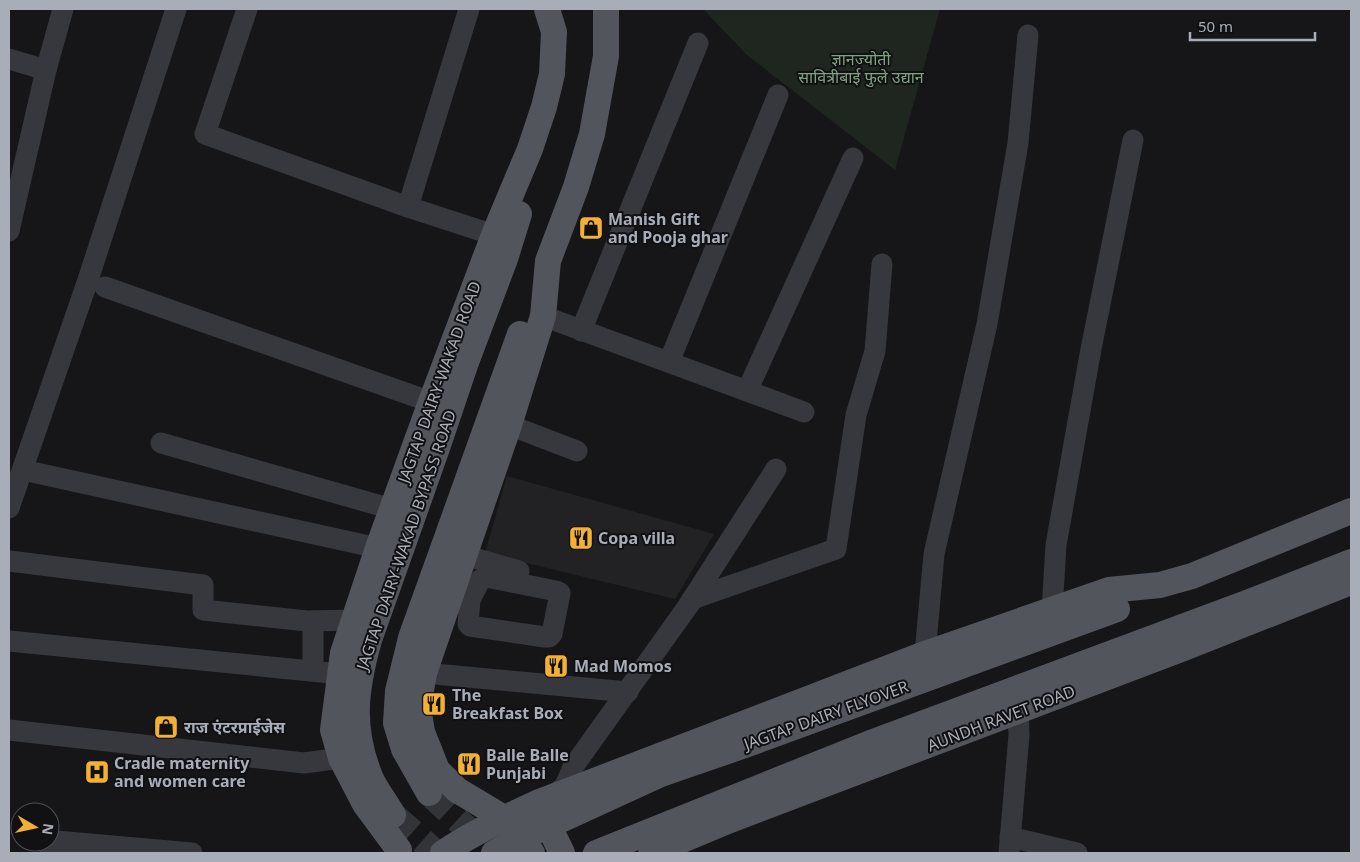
<svg xmlns="http://www.w3.org/2000/svg" width="1360" height="862" font-family="'Noto Sans','Noto Sans Devanagari',sans-serif">
  <style>
    .built { fill: #222225 }
    .green { fill: #1e261f }
    .lines { fill: none; stroke-linecap: round; stroke-linejoin: round }
    .major-tunnel { stroke: #333438; stroke-width: 26; stroke-dasharray: 26 13; stroke-linecap: butt }
    .minor { stroke: #37383d; stroke-width: 21 }
    .major { stroke: #53555c; stroke-width: 26 }
    .major-bridge { stroke: #53555c; stroke-width: 26 }
    .labels { text-anchor: middle; dominant-baseline: central; stroke-width: 4; stroke-linejoin: round; paint-order: stroke }
    .park-label { font-size: 16px; fill: #7fa381; stroke: #111113 }
    .poi-label { font-size: 16px; font-weight: bold; fill: #a8adb8; stroke: #111113; text-anchor: start }
    .street-label { font-size: 16px; fill: #a8adb8; stroke: #111113 }
  </style>
  <rect width="100%" height="100%" fill="#161618"/>
  <polygon class="built" points="507,476 714,534 675,599 485,553"/>
  <polygon class="green" points="703,9 940,9 895,170 747,55"/>
  <g class="lines">
    <g class="major-tunnel">
      <polyline points="429,793 493,853"/>
      <polyline points="393,815 436,853"/>
    </g>
    <g class="minor">
      <polyline points="247,9 205,134 408,207 494,235"/>
      <polyline points="9,59 46,70"/>
      <polyline points="408,207 469,9"/>
      <polyline points="9,231 46,70 63,9"/>
      <polyline points="105,287 431,402"/>
      <polyline points="543,316 804,412"/>
      <polyline points="581,331 698,43"/>
      <polyline points="669,362 778,95"/>
      <polyline points="747,391 853,158"/>
      <polyline points="509,425 577,451"/>
      <polyline points="161,443 392,509"/>
      <polyline points="23,470 378,548"/>
      <polyline points="9,508 87,283 176,9"/>
      <polyline points="464,555 519,571"/>
      <polyline points="9,561 203,585 203,610 307,621 353,620"/>
      <polyline points="450,594 470,600 468,624 470,626 545,637 549,637 552,634 560,593 556,591 486,577 480,580 470,600"/>
      <polyline points="692,599 836,549 856,415 875,351 882,264"/>
      <polyline points="1052,611 1056,545 1091,349 1133,140"/>
      <polyline points="9,641 341,674"/>
      <polyline points="925,654 934,554 987,324 1018,143 1028,35"/>
      <polyline points="313,670 313,621"/>
      <polyline points="424,673 628,692"/>
      <polyline points="9,730 304,763 341,758"/>
      <polyline points="553,796 565,786 573,767 688,606 776,469"/>
      <polyline points="1010,837 1077,853"/>
      <polyline points="50,853 51,844 56,841 192,853"/>
      <polyline points="1009,853 1019,735 1018,711"/>
    </g>
    <g class="major">
      <polyline points="429,793 404,749 396,723 398,691 411,638 520,334"/>
      <polyline points="539,806 562,853"/>
      <path d="M393,815c-7,-12 -16,-24 -22,-36 -21,-50 -16,-89 -2,-139l68,-192 28,-83 40,-106 14,-45"/>
      <polyline points="398,853 399,850 365,804 341,758 333,730 343,653 378,548 431,402 494,235 530,149 544,107 552,74 554,32 547,9"/>
      <path d="M443,853c29,-20 62,-35 94,-50l388,-149 184,-64 51,-5 32,-9 159,-65"/>
      <polyline points="532,853 504,818 457,790 437,770 422,732 418,707 424,673 509,425 543,316 548,261 576,187 592,134 606,56 606,9"/>
      <polyline points="596,853 868,744 1247,603 1351,562"/>
      <polyline points="651,853 730,820 1181,649 1351,582"/>
    </g>
    <polyline class="major-bridge" points="494,853 517,840 661,774 745,745 1117,609"/>
  </g>
  <defs>
    <symbol id="shop-square" viewBox="-11 -11 22 22"><rect x="-9" y="-9" width="18" height="18" rx="4" fill="#f2b134" stroke="#111113"/><path d="M-5-2.5h2.3a2.7 3.5 0 0 1 5.4 0H5L5.5 6h-11ZM-1.5-2.5h3a1.5 2.3 0 0 0-3 0Z" fill="#111"/></symbol>
    <symbol id="restaurant-square" viewBox="-11 -11 22 22"><rect x="-9" y="-9" width="18" height="18" rx="4" fill="#f2b134" stroke="#111113"/><path d="M-5-6h1v4h1v-4h1v4h1v-4h1v5L-1.5 .5V6h-2V.5L-5-1ZM5-6V6H3V1.5H1.5Q1.5-4 5-6Z" fill="#111"/></symbol>
    <symbol id="hospital-square" viewBox="-11 -11 22 22"><rect x="-9" y="-9" width="18" height="18" rx="4" fill="#f2b134" stroke="#111113"/><path d="M-5-5h3v3.5h4V-5h3V5h-3V1.5h-4V5h-3Z" fill="#111"/></symbol>
  </defs>
  <g fill-rule="evenodd">
    <use href="#shop-square" x="577" y="214" width="28" height="28"/>
    <use href="#restaurant-square" x="567" y="524" width="28" height="28"/>
    <use href="#restaurant-square" x="542" y="652" width="28" height="28"/>
    <use href="#restaurant-square" x="420" y="690" width="28" height="28"/>
    <use href="#shop-square" x="152" y="713" width="28" height="28"/>
    <use href="#restaurant-square" x="455" y="750" width="28" height="28"/>
    <use href="#hospital-square" x="83" y="758" width="28" height="28"/>
  </g>
  <g class="labels">
    <g class="park-label">
      <text x="861" y="59">ज्ञानज्योती<tspan x="861" dy="18">सावित्रीबाई फुले उद्यान</tspan></text>
    </g>
    <g class="poi-label">
      <text x="608" y="219">Manish Gift<tspan x="608" dy="18">and Pooja ghar</tspan></text>
      <text x="598" y="538">Copa villa</text>
      <text x="574" y="666">Mad Momos</text>
      <text x="452" y="695">The<tspan x="452" dy="18">Breakfast Box</tspan></text>
      <text x="184" y="727">राज एंटरप्राईजेस</text>
      <text x="486" y="755">Balle Balle<tspan x="486" dy="18">Punjabi</tspan></text>
      <text x="114" y="763">Cradle maternity<tspan x="114" dy="18">and women care</tspan></text>
    </g>
    <g class="street-label">
      <text transform="translate(439 382) rotate(-70)">JAGTAP DAIRY-WAKAD ROAD</text>
      <text transform="translate(406 540) rotate(-71)">JAGTAP DAIRY-WAKAD BYPASS ROAD</text>
      <text transform="translate(826 715) rotate(-20)">JAGTAP DAIRY FLYOVER</text>
      <text transform="translate(1001 718) rotate(-21)">AUNDH RAVET ROAD</text>
    </g>
  </g>
  <rect width="1360" height="862" fill="none" stroke="#a8adb8" stroke-width="20"/>
  <g transform="translate(35 827) rotate(99)"><circle r="24" fill="#111113" stroke="#4d4f55"/>
  <path d="M0-4L9 19L0 12L-9 19Z" fill="#f2b134"/>
  <text y="-8" font-size="14" font-weight="bold" text-anchor="middle" fill="#a8adb8">N</text>
  </g>
  <path d="M1190 32v8h125v-8" fill="none" stroke="#a8adb8" stroke-width="2.5"/>
  <text x="1198" y="32" font-size="15" fill="#a8adb8" stroke="#111113" stroke-width="4" paint-order="stroke">50 m</text>
</svg>
